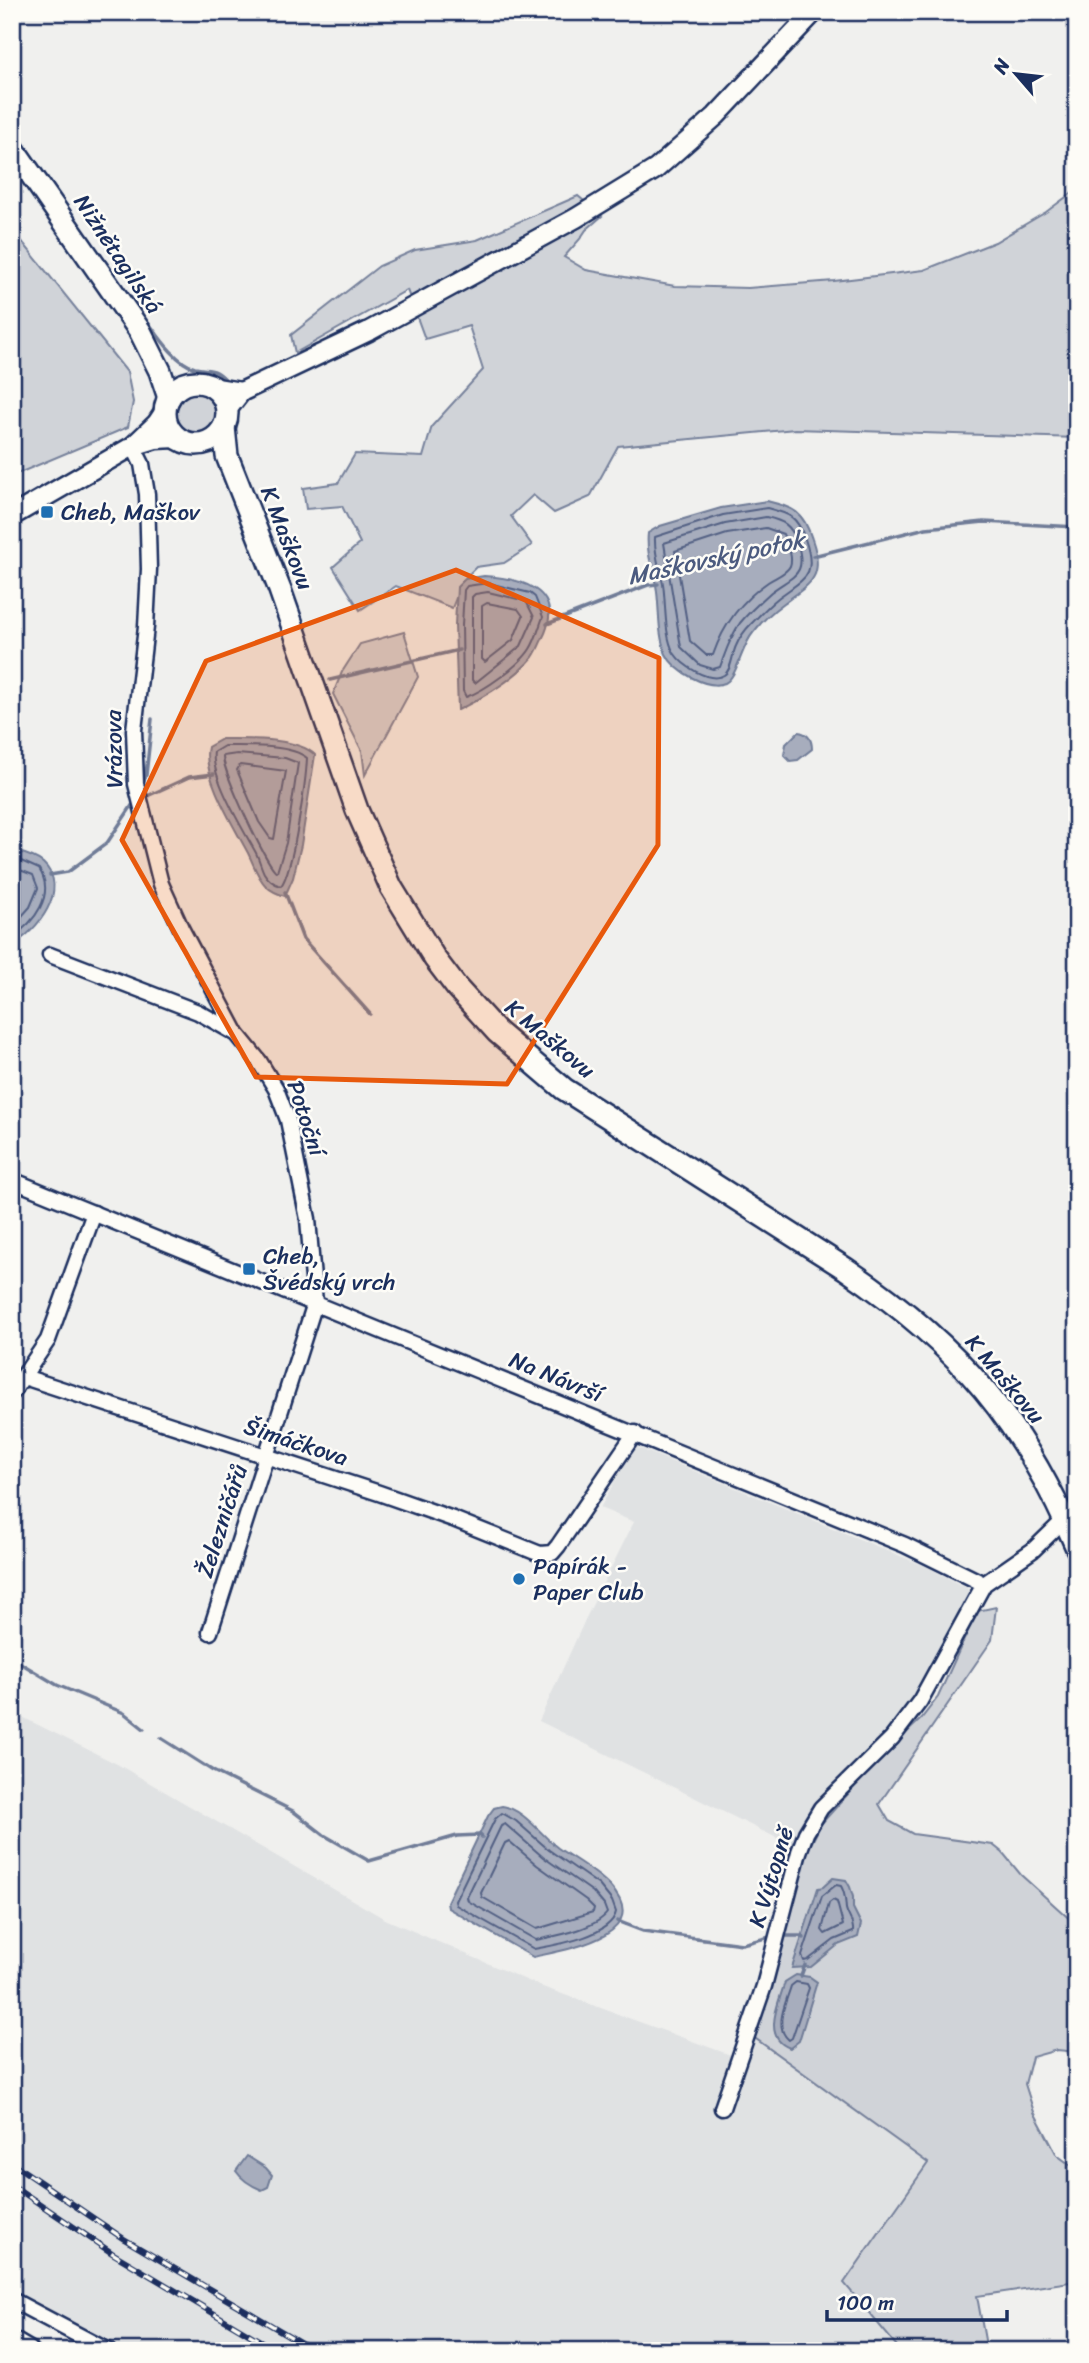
<svg xmlns="http://www.w3.org/2000/svg" width="1089" height="2363" font-family="Sriracha,sans-serif">
  <style>
    .built { fill: #e0e2e3 }
    .green { fill: #d0d3d8; stroke: #76819b; stroke-width: 2 }
    .water { fill: #a7adbd; stroke: #6f7b97; stroke-width: 2 }
    .lines { fill: none; stroke-linecap: round; stroke-linejoin: round }
    .shore { stroke: #536184; stroke-width: 2 }
    .stream { stroke: #6f7b97; stroke-width: 3.5 }
    .minor-casing { stroke: #1b2f5e; stroke-width: 19 }
    .tertiary-casing { stroke: #1b2f5e; stroke-width: 23 }
    .secondary-casing { stroke: #1b2f5e; stroke-width: 26 }
    .minor { stroke: #fdfcf7; stroke-width: 14 }
    .tertiary { stroke: #fdfcf7; stroke-width: 18 }
    .secondary { stroke: #fdfcf7; stroke-width: 21 }
    .rail-casing { stroke: #1b2f5e; stroke-width: 6 }
    .rail { stroke: #fdfcf7; stroke-width: 3.5; stroke-dasharray: 10; stroke-linecap: butt }
    .marked { fill: #e8590c; fill-opacity: 0.2; stroke: #e8590c; stroke-width: 5; stroke-linejoin: round }
    .poi-dot { fill: #1f6fb2; stroke: #fdfcf7; stroke-width: 2.5 }
    .labels { text-anchor: middle; dominant-baseline: central; stroke-width: 5; stroke-linejoin: round; paint-order: stroke }
    .street-label { font-size: 23px; fill: #1b2f5e; stroke: #fdfcf7 }
    .poi-label { font-size: 23px; fill: #1b2f5e; stroke: #fdfcf7; text-anchor: start }
    .water-label { font-size: 24px; font-style: italic; fill: #4c5b7f; stroke: #fdfcf7 }
  </style>
  <rect width="100%" height="100%" fill="#f0f0ee"/>
  <filter id="ink" filterUnits="userSpaceOnUse"><feTurbulence type="fractalNoise" baseFrequency=".0143" numOctaves="2"/><feDisplacementMap in="SourceGraphic" scale="14" xChannelSelector="R" yChannelSelector="G"/><feConvolveMatrix kernelMatrix="1 2 1 2 8 2 1 2 1" color-interpolation-filters="sRGB"/></filter>
  <g filter="url(#ink)">
    <g class="built">
      <polygon points="634,1446 927,1567 974,1592 910,1700 885,1735 820,1799 800,1828 793,1846 539,1721 585,1620 634,1522 600,1508"/>
      <polygon points="12,1712 117,1764 385,1919 540,1986 739,2058 752,2036 928,2163 844,2283 901,2351 116,2351 68,2319 12,2293"/>
    </g>
    <g class="green">
      <polygon points="1077,189 1077,438 795,429 618,446 590,497 554,513 533,495 511,516 532,545 504,563 476,567 463,580 452,608 396,586 360,610 333,567 360,543 342,506 306,509 303,488 338,483 355,454 423,457 432,426 483,370 469,326 425,339 407,290 295,353 291,335 379,266 415,250 477,240 578,196 602,216 586,230 580,239 564,257 586,270 675,286 748,288 834,281 924,270 995,242 1046,212"/>
      <polygon points="12,229 127,372 133,402 128,427 12,476"/>
      <circle cx="196" cy="413" r="21"/>
      <polygon points="404,632 418,677 365,775 362,751 333,694 342,672 360,644"/>
      <polygon points="996,1607 992,1640 879,1804 889,1821 913,1834 993,1845 1003,1853 1021,1875 1074,1923 1077,1923 1077,2052 1057,2050 1032,2057 1025,2084 1034,2112 1057,2155 1077,2170 1077,2281 977,2296 987,2351 901,2351 844,2283 928,2163 752,2036 804,1858 821,1824 885,1753 921,1719 938,1697 977,1611"/>
    </g>
    <g class="water">
      <path d="M767,501c27,7 36,10 45,38 13,37 0,44 -28,64 -11,8 -23,19 -31,30 -11,12 -16,45 -28,50 -18,7 -51,-12 -59,-29 -9,-21 -6,-47 -10,-69 -4,-18 -10,-34 -8,-52l12,-7 61,-18z"/>
      <path d="M484,576c35,2 79,13 61,57 -4,8 -7,17 -12,24 -19,23 -49,40 -75,53l-3,-85 2,-38 8,-8z"/>
      <path d="M798,732c10,1 14,8 14,17l-14,11 -8,1 -6,-6 2,-11z"/>
      <path d="M222,739c25,0 75,-2 93,16l-14,90 -8,33 -8,18c-7,-2 -13,-4 -19,-10 -9,-9 -12,-21 -18,-33 -13,-25 -47,-78 -40,-106z"/>
      <path d="M12,850c10,3 23,6 31,13 28,26 -6,69 -31,82z"/>
      <path d="M502,1806c22,3 39,29 56,42 17,12 38,23 52,38 46,50 -46,64 -77,71l-85,-49 -1,-6 41,-86 6,-8z"/>
      <polygon points="833,1878 846,1880 850,1887 853,1897 853,1908 861,1924 858,1937 838,1945 811,1967 792,1968 818,1888 823,1887"/>
      <path d="M796,1975l14,2 7,5 -18,59 -9,7c-29,-10 -11,-46 -5,-66z"/>
      <path d="M247,2156l19,12 6,7 -4,12 -6,3c-10,-4 -20,-10 -26,-19z"/>
    </g>
    <g class="lines">
      <g class="shore">
        <path d="M767,508c23,6 30,8 38,31 13,38 -1,39 -27,59 -10,8 -19,18 -27,26 -6,6 -12,15 -15,22 -4,8 -4,24 -12,29 -15,9 -42,-10 -50,-22 -10,-17 -8,-50 -11,-69 -3,-16 -9,-30 -8,-47l68,-22z"/>
        <path d="M766,517c18,4 25,8 31,25 11,34 -4,33 -26,50 -10,9 -22,20 -31,31 -10,14 -14,28 -20,44l-7,2 -13,-4 -19,-18 -17,-104 61,-19z"/>
        <path d="M766,528l17,6c3,9 11,22 7,32 -4,8 -15,11 -22,16 -26,18 -45,44 -55,73h-7l-16,-14 -15,-90 52,-17z"/>
        <path d="M488,583l42,10 5,4 8,20c-4,10 -7,23 -13,32 -10,16 -46,42 -64,48l-3,-6 -1,-66 2,-35 3,-4z"/>
        <polygon points="488,592 526,601 534,617 521,646 475,683 472,680 472,597 475,594"/>
        <polygon points="487,603 518,609 523,616 513,640 485,662 482,659 482,606"/>
        <path d="M224,746c21,0 67,-2 83,12 -1,24 -14,112 -26,128 -7,-2 -13,-6 -17,-13 -3,-6 -5,-14 -8,-20 -12,-22 -46,-77 -42,-101z"/>
        <path d="M237,754l48,4 13,5 -12,80 -9,29c-10,-5 -55,-102 -54,-116z"/>
        <polygon points="240,765 286,771 274,839 270,838 259,822 237,770"/>
        <path d="M12,857l27,12c17,26 -5,54 -27,68"/>
        <polyline points="12,867 33,875 38,888 30,907 12,927"/>
        <path d="M502,1813l14,8 33,29 50,35 13,16 4,11c-5,24 -60,33 -82,37l-78,-44 -1,-4 40,-82z"/>
        <path d="M505,1824l38,33 50,35 11,13 3,8c-12,16 -52,23 -71,27l-68,-39 -1,-4 34,-71z"/>
        <polygon points="509,1841 537,1865 586,1900 594,1908 593,1912 537,1929 482,1897 481,1893 505,1843"/>
        <path d="M836,1885l5,1c5,9 4,14 5,23 2,9 8,12 7,23l-19,8 -26,20 -4,1 -2,-5 20,-60z"/>
        <polygon points="833,1900 837,1902 843,1925 825,1934 822,1930 829,1903"/>
        <path d="M796,1982l11,2 2,4 -17,50 -3,2c-16,-13 -3,-37 2,-54z"/>
      </g>
      <g class="stream">
        <path d="M151,326c10,14 27,38 44,42 15,3 18,-1 30,11"/>
        <polyline points="813,556 926,528 984,522 1077,527"/>
        <polyline points="547,624 648,585 658,584"/>
        <polyline points="330,680 459,650"/>
        <polyline points="142,785 146,775 152,719"/>
        <polyline points="143,798 189,777 214,774"/>
        <polyline points="50,875 68,872 107,843 135,801"/>
        <polyline points="285,892 303,939 370,1014"/>
        <polyline points="12,1658 57,1685 124,1713 144,1729"/>
        <polyline points="161,1738 213,1771 293,1811 324,1835 369,1861 457,1836 480,1835 482,1837"/>
        <polyline points="617,1921 643,1931 742,1944 774,1936"/>
        <polyline points="782,1936 803,1936 804,1938"/>
        <polyline points="801,1976 805,1965"/>
      </g>
      <defs>
        <g id="minor">
          <polyline points="133,446 142,464 147,494 149,569 146,627 134,730 136,784 161,884 181,928 236,1032"/>
          <polyline points="50,955 198,1012 237,1034 259,1061 276,1089 288,1120 308,1219 315,1303 210,1632"/>
          <polyline points="12,1180 905,1545 984,1584"/>
          <polyline points="24,1377 379,1493 453,1519 540,1554 552,1553 558,1546 635,1433"/>
          <polyline points="12,1393 48,1340 94,1213"/>
          <polyline points="722,2108 764,1986 799,1852 806,1833 821,1808 892,1738 920,1701 984,1584 1033,1550 1065,1519"/>
          <polyline points="12,2300 108,2351"/>
        </g>
        <g id="tertiary">
          <polyline points="216,388 241,392"/>
          <polyline points="227,410 241,392 369,331 576,218 656,169 716,116 814,12"/>
          <polyline points="135,444 157,423 165,411"/>
          <polyline points="12,516 133,446 156,439 177,438"/>
          <polyline points="12,2341 29,2351"/>
        </g>
        <g id="secondary">
          <polyline points="12,147 140,331 160,371 169,398"/>
          <circle cx="196" cy="413" r="31"/>
          <path d="M224,427l3,29 53,134 77,220 34,77 44,72 22,29 40,44 67,57 282,180c114,77 177,152 231,279"/>
        </g>
      </defs>
      <use href="#minor" class="minor-casing"/>
      <use href="#tertiary" class="tertiary-casing"/>
      <use href="#secondary" class="secondary-casing"/>
      <use href="#minor" class="minor"/>
      <use href="#tertiary" class="tertiary"/>
      <use href="#secondary" class="secondary"/>
      <defs>
        <g id="rail">
          <polyline points="12,2163 124,2239 315,2351"/>
          <polyline points="12,2185 112,2253 277,2351"/>
        </g>
      </defs>
      <use href="#rail" class="rail-casing"/>
      <use href="#rail" class="rail"/>
    </g>
  </g>
  <path class="marked" d="M456,570l203,88 -1,187 -151,239 -251,-7 -134,-237 84,-179z"/>
  <g class="poi-dot">
    <rect x="40" y="505" width="14" height="14" rx="3.5"/>
    <rect x="242" y="1262" width="14" height="14" rx="3.5"/>
    <circle cx="519" cy="1579" r="7"/>
  </g>
  <g class="labels">
    <g class="street-label">
      <text transform="translate(118 254) rotate(56)">Nižnětagilská</text>
      <text transform="translate(287 538) rotate(69)">K Maškovu</text>
      <text transform="translate(114 749) rotate(-91)">Vrázova</text>
      <text transform="translate(550 1039) rotate(40)">K Maškovu</text>
      <text transform="translate(306 1118) rotate(72)">Potoční</text>
      <text transform="translate(556 1377) rotate(22)">Na Návrší</text>
      <text transform="translate(1005 1379) rotate(50)">K Maškovu</text>
      <text transform="translate(296 1442) rotate(18)">Šimáčkova</text>
      <text transform="translate(222 1521) rotate(-72)">Železničářů</text>
      <text transform="translate(771 1877) rotate(-73)">K Výtopně</text>
    </g>
    <g class="poi-label">
      <text x="61" y="512">Cheb, Maškov</text>
      <text x="263" y="1256">Cheb,<tspan x="263" dy="26">Švédský vrch</tspan></text>
      <text x="533" y="1566">Papírák -<tspan x="533" dy="26">Paper Club</tspan></text>
    </g>
    <g class="water-label">
      <text transform="translate(716 558) rotate(-12)">Maškovský potok</text>
    </g>
  </g>
  <rect width="1089" height="2363" fill="none" stroke="#fdfcf7" stroke-width="42"/>
  <rect x="21" y="21" width="1047" height="2321" fill="none" stroke="#1b2f5e" stroke-width="2.5" filter="url(#ink)"/>
  <g transform="translate(1016 74) rotate(298)" stroke="#fdfcf7" stroke-width="5" paint-order="stroke">
  <path d="M0-5L12 26L0 18L-12 26Z" fill="#1b2f5e"/>
  <text y="-10" font-size="19" font-weight="bold" text-anchor="middle" fill="#1b2f5e">N</text>
  </g>
  <path d="M827 2310v10h180v-10" fill="none" stroke="#1b2f5e" stroke-width="3.5"/>
  <text x="837" y="2310" font-size="21" fill="#1b2f5e" stroke="#fdfcf7" stroke-width="5" paint-order="stroke">100 m</text>
</svg>
